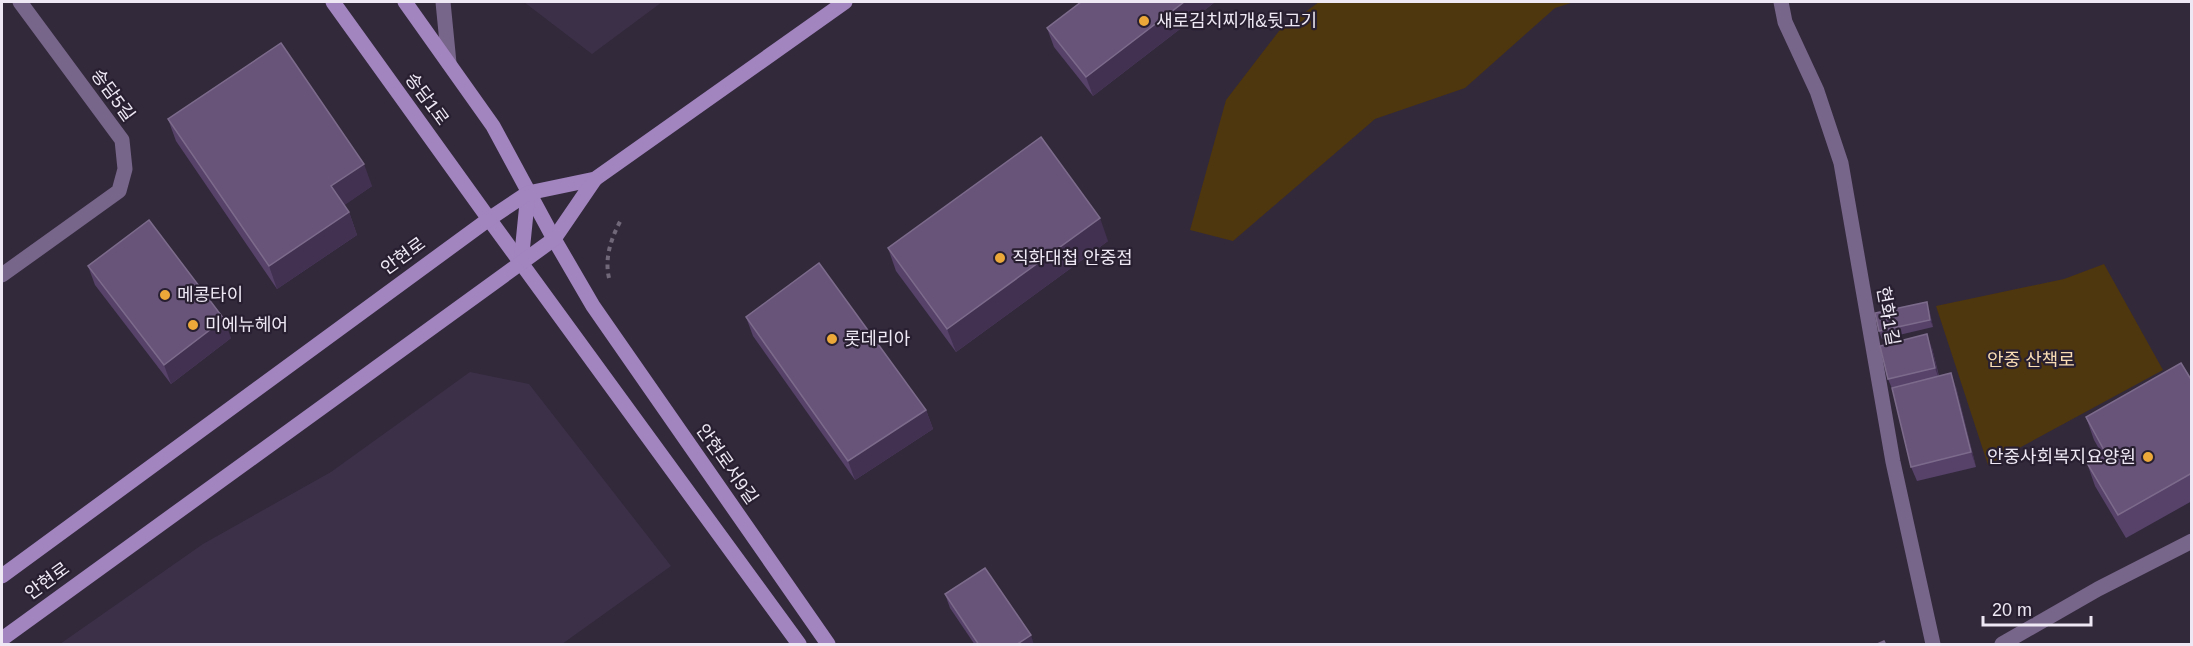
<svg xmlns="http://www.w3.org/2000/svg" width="2193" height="646" font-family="Helvetica,'Noto Sans KR',sans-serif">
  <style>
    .built { fill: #3c3048 }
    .green { fill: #4e360e }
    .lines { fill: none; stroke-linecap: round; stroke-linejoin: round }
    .path { stroke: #716979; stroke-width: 4; stroke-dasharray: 4.5 4.5; stroke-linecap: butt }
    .lane { stroke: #78658a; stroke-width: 15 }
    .street { stroke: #78658a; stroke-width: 15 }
    .secondary { stroke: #a284bf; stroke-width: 15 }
    .wall { fill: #57426a }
    .shaded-wall { fill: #423151 }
    .building { fill: #685479; stroke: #7d6b8c; stroke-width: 1.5 }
    .poi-dot { fill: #eca93a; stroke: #281f31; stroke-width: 2 }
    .labels { text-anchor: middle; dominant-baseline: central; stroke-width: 4.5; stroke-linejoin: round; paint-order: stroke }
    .poi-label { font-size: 18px; fill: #eee8f4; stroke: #281f31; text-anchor: start }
    .street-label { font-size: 18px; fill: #eee8f4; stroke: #281f31 }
    .park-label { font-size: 18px; fill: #f9dcb3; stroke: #281f31 }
  </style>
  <rect width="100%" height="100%" fill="#32293b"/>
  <g class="built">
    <polygon points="524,2 662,2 592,54"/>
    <polygon points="470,372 529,384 671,566 562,644 60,644 203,544 331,472"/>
  </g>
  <g class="green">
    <polygon points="1319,2 1574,2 1555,8 1465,88 1375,119 1233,241 1190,230 1226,100 1279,31"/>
    <polygon points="2104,264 2163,370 1988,465 1936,306 2064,279"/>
  </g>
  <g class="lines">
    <path class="path" d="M609,278c-5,-21 3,-42 13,-60"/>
    <polyline class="lane" points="443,2 449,63"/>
    <g class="street">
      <polyline points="1781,2 1785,22 1817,91 1841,163 1893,462 1933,644"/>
      <polyline points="2,275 119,191 125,169 122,140 20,2"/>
      <polyline points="2002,644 2098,589 2192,541"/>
    </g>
    <g class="secondary">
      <polyline points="333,2 489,219 799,644"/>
      <polyline points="405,2 493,126 554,239 593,306 828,644"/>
      <polyline points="521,263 528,193"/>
      <polyline points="2,576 489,219 528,193 595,179 845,2"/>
      <polyline points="2,639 554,239 595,179"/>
    </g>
  </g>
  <g class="wall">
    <polygon points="1081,2 1215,2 1093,96 1054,47 1047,28"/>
    <polygon points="168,119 372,186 344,205 349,212 357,235 277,289 176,141"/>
    <polygon points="1108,241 956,352 896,271 888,248"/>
    <polygon points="88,266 231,338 171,384 95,285"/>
    <polygon points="1929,309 1933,327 1882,339 1879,331"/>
    <polygon points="746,317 926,410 933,429 855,480 753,336"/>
    <polygon points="1932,348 1939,376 1956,387 1976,467 1917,481 1911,467 1893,391 1888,379"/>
    <polygon points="2192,381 2192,501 2126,538 2095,486 2087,463 2102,454 2094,440 2086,417"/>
    <polygon points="945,594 1034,645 975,645 950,608"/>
  </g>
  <g class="shaded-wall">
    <polygon points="1184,2 1215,2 1093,96 1086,77"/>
    <polygon points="364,164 372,186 339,209 331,186"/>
    <polygon points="349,212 357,235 277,289 269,266"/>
    <polygon points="1100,218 1108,241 956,352 947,329"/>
    <polygon points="1927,302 1929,309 1933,327 1930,320"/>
    <polygon points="224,319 231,338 171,384 164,365"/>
    <polygon points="1927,334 1932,348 1940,382 1935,368"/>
    <polygon points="1951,373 1956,387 1976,467 1971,452"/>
    <polygon points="926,410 933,429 855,480 848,461"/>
    <polygon points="1031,635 1034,645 1016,645"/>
  </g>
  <g class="building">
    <polygon points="1081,2 1184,2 1086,77 1047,28"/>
    <polygon points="281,43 364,164 331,186 349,212 269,266 168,119"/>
    <polygon points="1041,137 1100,218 947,329 888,248"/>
    <polygon points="149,220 224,319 164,365 88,266"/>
    <polygon points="819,263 926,410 848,461 746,317"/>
    <polygon points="1927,302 1930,320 1879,331 1875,313"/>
    <polygon points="1927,334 1935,368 1888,379 1880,346"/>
    <polygon points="2181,363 2192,381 2192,473 2118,515 2087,463 2105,452 2086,417"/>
    <polygon points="1951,373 1971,452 1911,467 1892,388"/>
    <polygon points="985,568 1031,635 1016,645 979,645 945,594"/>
    <polygon points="1884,641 1886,645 1875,645"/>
  </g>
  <g class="poi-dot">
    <circle cx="1144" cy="21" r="6"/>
    <circle cx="1000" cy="258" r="6"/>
    <circle cx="165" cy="295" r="6"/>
    <circle cx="193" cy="325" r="6"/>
    <circle cx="832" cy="339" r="6"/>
    <circle cx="2148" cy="457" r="6"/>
  </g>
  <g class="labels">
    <g class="poi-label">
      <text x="1156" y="21">새로김치찌개&amp;뒷고기</text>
      <text x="1012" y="258">직화대첩 안중점</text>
      <text x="177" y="295">메콩타이</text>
      <text x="205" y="325">미에뉴헤어</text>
      <text x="844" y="339">롯데리아</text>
      <text x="2136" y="457" text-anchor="end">안중사회복지요양원</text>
    </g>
    <g class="street-label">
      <text transform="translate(113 95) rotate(54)">송담5길</text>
      <text transform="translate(427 99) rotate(54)">송담1로</text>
      <text transform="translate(403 256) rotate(-36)">안현로</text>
      <text transform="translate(1888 316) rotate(80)">현화1길</text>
      <text transform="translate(727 464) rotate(55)">안현로서9길</text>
      <text transform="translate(47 581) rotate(-36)">안현로</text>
    </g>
    <g class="park-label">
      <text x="2031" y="360">안중 산책로</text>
    </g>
  </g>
  <rect width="2193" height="646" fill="none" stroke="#eee8f4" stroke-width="6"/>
  <path d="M1983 616v9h108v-9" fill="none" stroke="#eee8f4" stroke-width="3"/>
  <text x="1992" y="616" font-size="18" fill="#eee8f4" stroke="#281f31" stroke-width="4.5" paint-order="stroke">20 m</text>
</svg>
